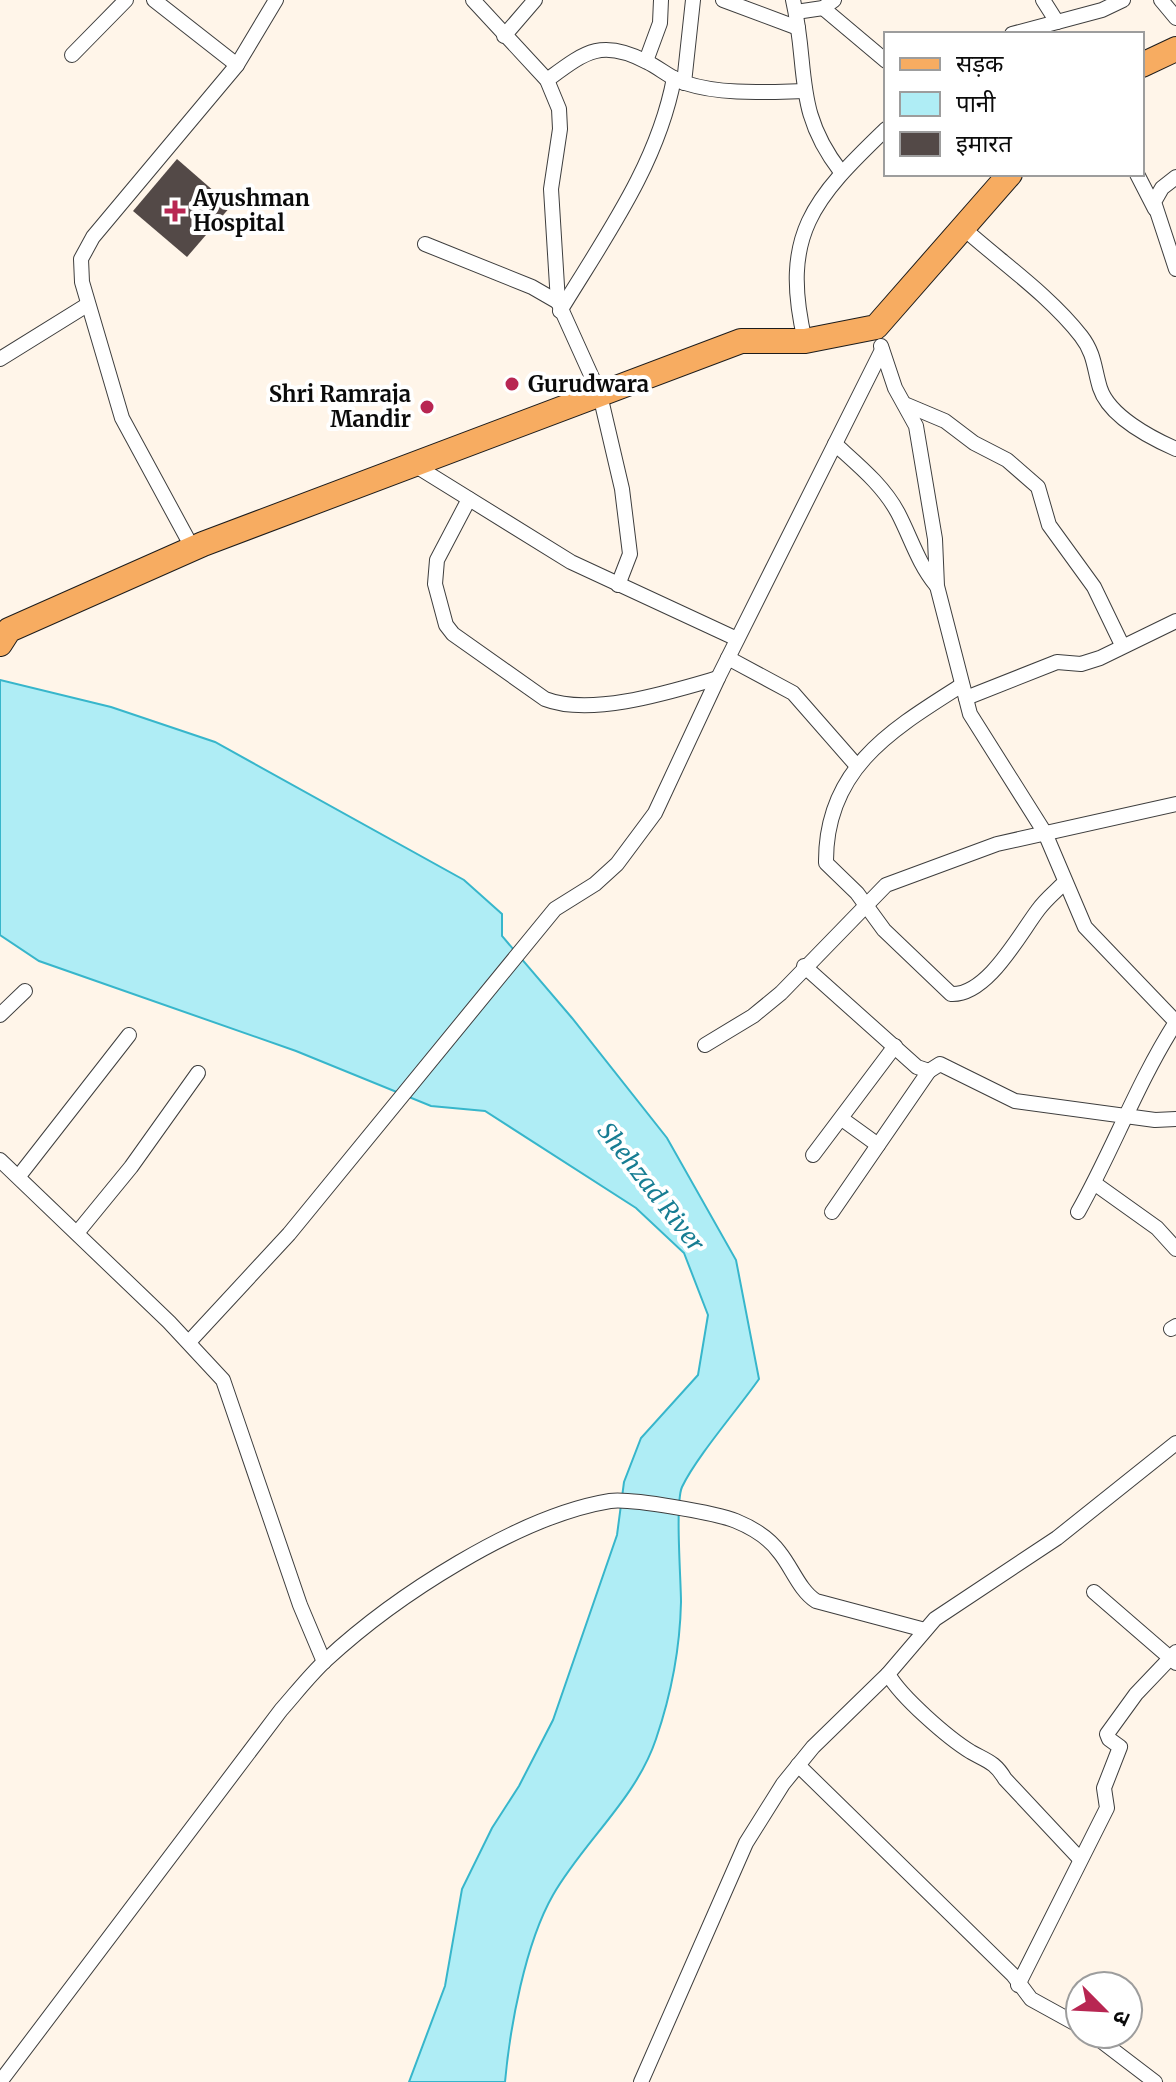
<svg xmlns="http://www.w3.org/2000/svg" width="1176" height="2082" font-family="Merriweather,'Noto Sans Devanagari',serif">
  <style>
    .water { fill: #afedf5; stroke: #37b6cb; stroke-width: 2 }
    .building { fill: #534947 }
    .lines { fill: none; stroke-linecap: round; stroke-linejoin: round }
    .minor-casing { stroke: #3e3e3e; stroke-width: 16 }
    .primary-casing { stroke: #1c1c1c; stroke-width: 26 }
    .minor { stroke: #fff; stroke-width: 14 }
    .primary { stroke: #f7ac61; stroke-width: 24 }
    .poi-dot { fill: #b82652; stroke: #fff; stroke-width: 3 }
    .labels { text-anchor: middle; dominant-baseline: central; stroke-width: 8; stroke-linejoin: round; paint-order: stroke }
    .poi-label { font-size: 22px; font-weight: bold; fill: #0b0b0b; stroke: #fff; text-anchor: start }
    .water-label { font-size: 24px; font-style: italic; fill: #177d93; stroke: #fff }
  </style>
  <rect width="100%" height="100%" fill="#fff5e9"/>
  <path class="water" d="M0,680l111,27 104,35 249,138 38,34v22l70,82 95,120 69,122 23,119c-21,30 -62,77 -77,108 -7,16 -1,93 -1,115 -1,47 -10,93 -25,137 -20,60 -72,102 -103,156 -28,49 -43,132 -48,187h-96l36,-96 17,-97 30,-61 27,-42 34,-66 64,-185 7,-53 17,-44 57,-63 10,-60 -24,-62 -48,-45 -151,-97 -54,-5 -135,-55 -257,-90 -39,-26z"/>
  <polygon class="building" points="177,159 231,206 187,257 133,211"/>
  <g class="lines">
    <defs>
      <g id="minor">
        <polyline points="154,0 237,65"/>
        <polyline points="473,0 547,80 559,109 560,129 551,189 558,302 600,395 622,489 630,554 618,585"/>
        <polyline points="723,0 798,28"/>
        <path d="M793,0c16,70 0,110 48,172"/>
        <polyline points="1043,0 1057,22"/>
        <polyline points="1161,0 1176,18"/>
        <polyline points="823,8 886,61"/>
        <polyline points="796,12 823,8 834,0"/>
        <polyline points="1012,34 1102,10 1123,0"/>
        <polyline points="504,36 535,0"/>
        <polyline points="72,55 126,0"/>
        <polyline points="646,61 660,23 661,0"/>
        <path d="M547,80c38,-28 54,-42 100,-18 13,6 24,17 38,21 37,12 80,9 118,8"/>
        <polyline points="684,83 693,0"/>
        <polyline points="1137,174 1155,209"/>
        <polyline points="1176,177 1162,188 1154,202 1176,269"/>
        <path d="M962,227c39,35 87,68 119,109 14,18 13,33 19,52 9,28 51,50 76,61"/>
        <polyline points="425,244 532,287 558,302"/>
        <path d="M560,311c45,-74 98,-147 114,-233"/>
        <path d="M805,341c-25,-106 8,-142 81,-212"/>
        <path d="M881,346l14,42 21,38 19,113 2,47 33,128 75,119 40,94 91,95c-39,61 -63,128 -98,190"/>
        <polyline points="0,359 87,305"/>
        <polyline points="907,405 945,421 974,443 1007,460 1038,487 1049,525 1094,587 1122,645"/>
        <path d="M835,444c23,21 48,41 63,69 13,25 20,50 38,72"/>
        <polyline points="416,466 571,562 737,639"/>
        <path d="M469,499l-32,61 -2,24 11,41 7,9 92,65c46,18 125,-7 173,-21"/>
        <polyline points="193,549 122,418 82,282 81,259 93,237 237,65 276,0"/>
        <polyline points="728,658 793,693 857,766"/>
        <path d="M962,685c-71,45 -137,84 -136,178l31,30 27,37 67,64c36,2 68,-59 87,-84 7,-10 17,-18 26,-27"/>
        <polyline points="966,698 1057,662 1081,664 1100,658 1176,621"/>
        <polyline points="804,966 917,1067 929,1071 940,1064 1015,1101 1155,1120 1176,1119"/>
        <polyline points="0,1015 25,991"/>
        <polyline points="705,1045 753,1016 781,993 886,885 997,844 1176,804"/>
        <polyline points="842,1119 878,1145"/>
        <polyline points="813,1155 895,1046"/>
        <polyline points="0,1160 169,1322 223,1380 300,1605 324,1662"/>
        <polyline points="19,1176 129,1035"/>
        <polyline points="1094,1183 1157,1228 1176,1249"/>
        <polyline points="832,1212 929,1071"/>
        <polyline points="77,1233 131,1167 198,1073"/>
        <polyline points="1171,1329 1176,1326"/>
        <polyline points="189,1342 289,1234 555,909 595,884 617,864 655,813 718,678 882,350"/>
        <polyline points="1094,1592 1176,1663"/>
        <path d="M888,1674c13,23 60,64 83,78 16,9 24,10 34,27l74,79"/>
        <polyline points="798,1765 1013,1975 1031,1999 1080,2026"/>
        <polyline points="1018,1985 1107,1808 1104,1788 1120,1747 1109,1739 1107,1734 1136,1694 1176,1652"/>
        <polyline points="1092,2034 1155,2082"/>
        <path d="M0,2082l281,-372c15,-17 29,-35 45,-50 68,-63 192,-144 284,-159 20,-3 107,12 126,20 17,7 34,18 44,32 12,15 20,38 36,48l109,29"/>
        <polyline points="641,2082 746,1843 783,1784 813,1747 888,1674 935,1619 1057,1538 1176,1443"/>
      </g>
      <g id="primary">
        <polyline points="1142,65 1176,49"/>
        <polyline points="0,644 9,630 203,544 741,341 805,341 876,327 1010,174"/>
      </g>
    </defs>
    <use href="#minor" class="minor-casing"/>
    <use href="#primary" class="primary-casing"/>
    <use href="#minor" class="minor"/>
    <use href="#primary" class="primary"/>
  </g>
  <g class="poi-dot">
    <path d="M171 199h8v8h8v8h-8v8h-8v-8h-8v-8h8z"/>
    <circle cx="512" cy="384" r="8"/>
    <circle cx="427" cy="407" r="8"/>
  </g>
  <g class="labels">
    <g class="poi-label">
      <text x="193" y="198">Ayushman<tspan x="193" dy="25">Hospital</tspan></text>
      <text x="528" y="384">Gurudwara</text>
      <text x="411" y="394" text-anchor="end">Shri Ramraja<tspan x="411" dy="25">Mandir</tspan></text>
    </g>
    <g class="water-label">
      <text transform="translate(651 1187) rotate(52)">Shehzad River</text>
    </g>
  </g>
  <rect x="884" y="32" width="260" height="144" fill="#ffffff" stroke="#9d9d9d" stroke-width="2"/>
  <rect x="900" y="58" width="40" height="12" fill="#f7ac61" stroke="#9d9d9d" stroke-width="2"/>
  <text x="956" y="72" font-size="24" fill="#0b0b0b">सड़क</text>
  <rect x="900" y="92" width="40" height="24" fill="#afedf5" stroke="#9d9d9d" stroke-width="2"/>
  <text x="956" y="112" font-size="24" fill="#0b0b0b">पानी</text>
  <rect x="900" y="132" width="40" height="24" fill="#534947" stroke="#9d9d9d" stroke-width="2"/>
  <text x="956" y="152" font-size="24" fill="#0b0b0b">इमारत</text>
  <g transform="translate(1104 2010) rotate(114)"><circle r="38" fill="#ffffff" stroke="#9d9d9d" stroke-width="2"/>
  <path d="M0-6L14 30L0 20L-14 30Z" fill="#b82652"/>
  <text y="-12" font-size="22" font-weight="bold" text-anchor="middle" fill="#0b0b0b">उ</text>
  </g>
</svg>
